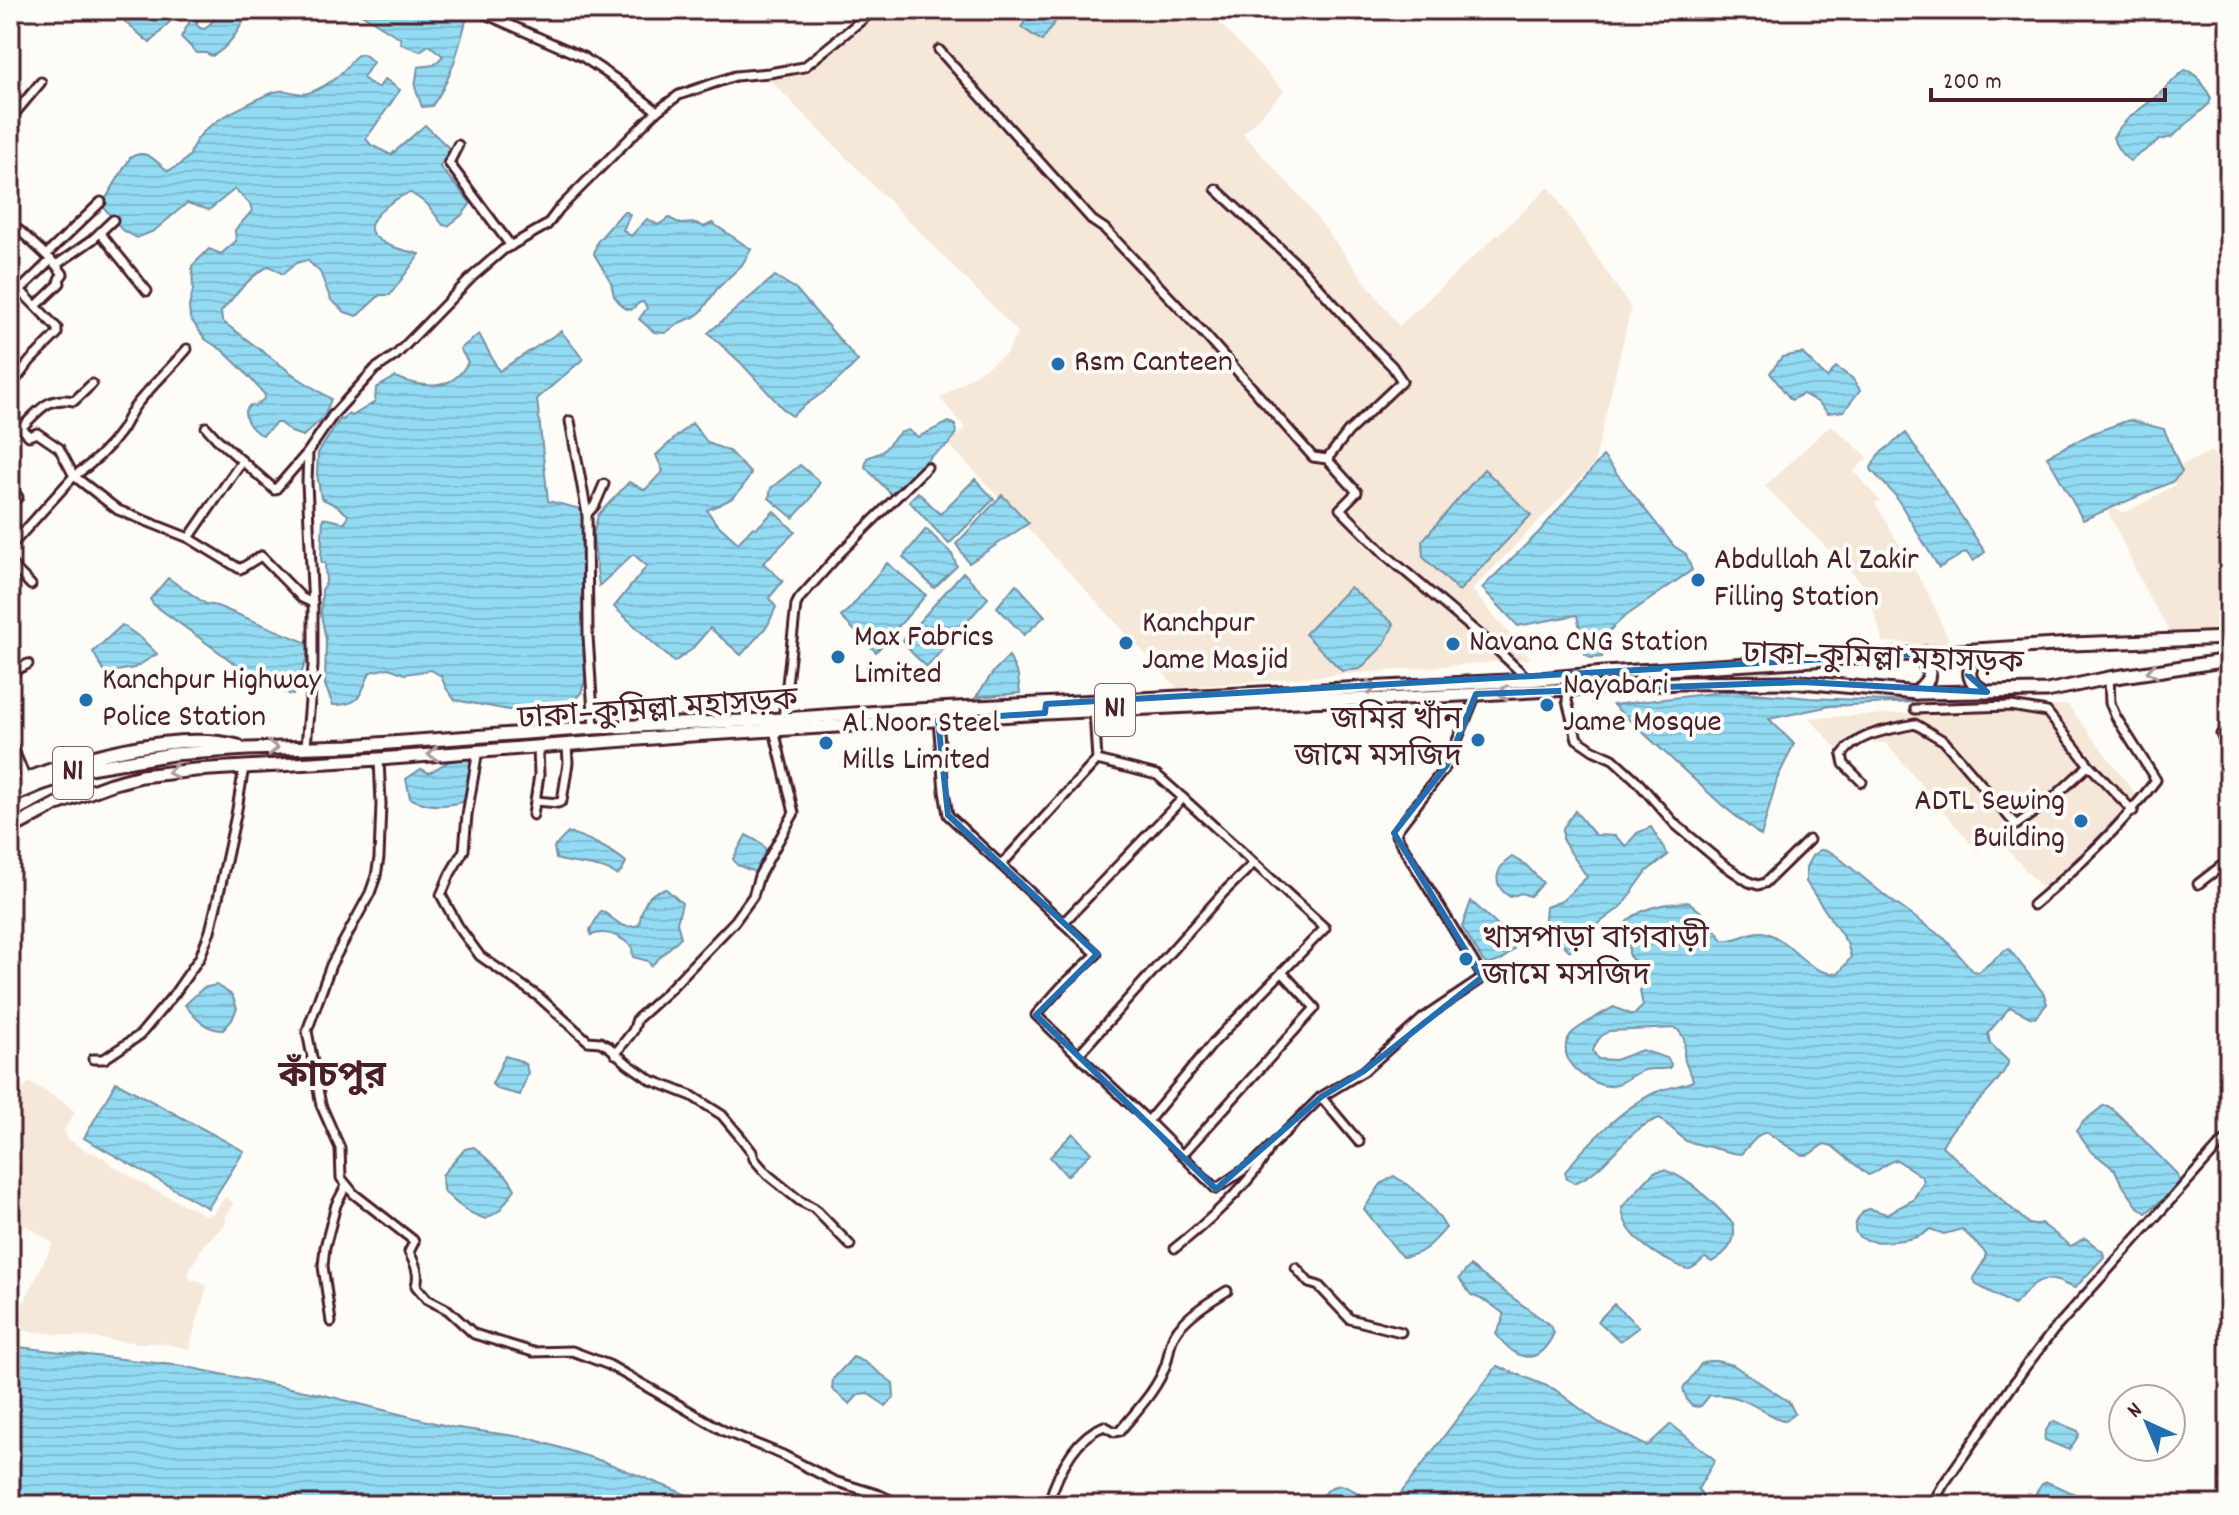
<svg xmlns="http://www.w3.org/2000/svg" width="2239" height="1515" font-family="Dekko,'Noto Sans Bengali',sans-serif">
  <style>
    .built { fill: #f6e8d9 }
    .water { fill: url(#water-rules); stroke: #7590a3; stroke-width: 2 }
    .lines { fill: none; stroke-linecap: round; stroke-linejoin: round }
    .minor-casing { stroke: #4a1f2b; stroke-width: 13 }
    .trunk-casing { stroke: #4a1f2b; stroke-width: 17 }
    .minor { stroke: #fdfcf7; stroke-width: 7 }
    .trunk { stroke: #fdfcf7; stroke-width: 11 }
    .oneway { stroke: #ac999b }
    .marked { fill: none; stroke: #1f6fb2; stroke-width: 6; stroke-linejoin: round }
    .poi-dot { fill: #1f6fb2; stroke: #fdfcf7; stroke-width: 3 }
    .labels { text-anchor: middle; dominant-baseline: central; stroke-width: 8; stroke-linejoin: round; paint-order: stroke }
    .shield { fill: #fdfcf7; stroke: #806168; stroke-width: 2 }
    .shield-label { font-size: 30px; font-weight: bold; fill: #4a1f2b }
    .poi-label { font-size: 32px; fill: #4a1f2b; stroke: #fdfcf7; text-anchor: start }
    .street-label { font-size: 32px; fill: #4a1f2b; stroke: #fdfcf7 }
    .quarter-label { font-size: 36px; font-weight: bold; fill: #4a1f2b; stroke: #fdfcf7 }
  </style>
  <defs>
    <pattern id="water-rules" width="6" height="5" patternUnits="userSpaceOnUse" patternTransform="scale(2)"><rect width="6" height="5" fill="#92dbf3"/><path d="M0 2.5h6" fill="none" stroke="#7fbcd0"/></pattern>
  </defs>
  <rect width="100%" height="100%" fill="#fdfcf7"/>
  <filter id="ink" filterUnits="userSpaceOnUse"><feTurbulence type="fractalNoise" baseFrequency=".0125" numOctaves="2"/><feDisplacementMap in="SourceGraphic" scale="16" xChannelSelector="R" yChannelSelector="G"/><feConvolveMatrix kernelMatrix="1 2 1 2 8 2 1 2 1" color-interpolation-filters="sRGB"/></filter>
  <g filter="url(#ink)">
    <g class="built">
      <polygon points="885,10 1207,10 1284,91 1243,134 1304,201 1399,326 1549,187 1631,308 1594,464 1472,590 1531,659 1177,688 949,444 965,428 940,398 1006,354 1018,332 769,79 830,50"/>
      <polygon points="1831,425 1868,457 1854,472 1880,501 1875,503 1929,595 1951,645 1883,642 1866,587 1765,486"/>
      <polygon points="2211,451 2222,464 2229,459 2229,637 2176,640 2148,596 2108,511 2113,507 2125,513 2175,485 2172,470"/>
      <polygon points="2068,705 2140,800 2135,816 2079,860 2045,892 1996,836 1977,851 1886,743 1865,743 1846,759 1809,718"/>
      <polygon points="29,1082 64,1102 75,1112 64,1131 69,1140 85,1150 102,1157 118,1169 147,1186 207,1216 214,1213 225,1197 234,1203 226,1216 225,1225 204,1244 188,1273 191,1281 197,1280 207,1286 189,1349 161,1343 139,1343 11,1329 53,1243 25,1225 10,1242 10,1138 20,1118 12,1106"/>
    </g>
    <g class="water">
      <polygon points="126,10 185,10 178,13 150,43 125,22 123,17"/>
      <path d="M187,10h15l-6,14 4,4 5,1 18,-19h27c-9,16 -21,39 -38,46l-6,-3h-9l-16,-16 10,-18z"/>
      <path d="M355,10h104l9,4c-9,32 -16,65 -36,92l-10,1 -7,-20 3,-20 16,-2 9,-9 -14,-11 -9,6 -19,-7 -1,-6z"/>
      <polygon points="1034,10 1063,10 1042,41 1021,27"/>
      <path d="M359,54h5l9,8 -10,16 12,9h4l6,-8 15,11 -34,49 5,6 20,10 34,-30 24,23 -9,19 31,36 -9,12 -14,11 -5,-1 -16,-21 -16,-11c-12,1 -49,27 -38,41 9,12 33,17 47,20l-30,41h-10l-23,21 -12,-4 -14,-12 -11,-28 -13,-12 -11,3 -13,11 -14,-8c-19,10 -35,30 -48,46l1,9 76,57 33,21 -7,18 -21,19 -12,-4 -11,-9h-4l-13,12c-10,-3 -18,-13 -18,-24l5,-6 5,1 9,-7 1,-4 -23,-26 -20,-19 -17,-11 -15,-21 -1,-11 4,-17 -1,-24 17,-17 12,5 15,-13 -1,-11 17,-19 -2,-7 -15,-15 -26,21 -22,-7 -33,28 -17,7 -16,-9 -19,-24 28,-47c16,-11 25,3 38,13l12,-6 10,-10c6,-27 38,-41 60,-52 9,-4 20,-11 29,-12 14,-2 19,8 37,-1 11,-5 22,-13 30,-22 5,-6 6,-10 13,-14z"/>
      <path d="M2185,70c12,2 20,17 26,28l-2,6 -37,33 -12,3 -30,21c-8,-5 -15,-15 -17,-24 12,-19 25,-26 43,-40 10,-8 18,-19 29,-27z"/>
      <polygon points="623,212 627,212 630,215 623,230 631,236 647,219 658,225 669,218 681,224 696,223 704,227 712,223 751,249 742,265 717,289 701,312 694,317 681,322 665,333 654,332 639,319 647,308 643,302 639,303 631,310 624,308 614,296 611,282 594,254 597,242"/>
      <path d="M775,276l21,13 62,72c-13,12 -25,26 -40,35 -10,7 -16,11 -26,20l-8,-6 -43,-47 -33,-30z"/>
      <path d="M561,331l22,28 -46,40 11,102 37,9 1,168 -5,15 -9,9 -63,8 -54,-10 -9,-12 -5,-12 -10,-6 -26,4 -16,-6 -19,4c-10,24 -9,33 -37,33l-8,-20 1,-45 -5,-26 1,-24 4,-7 -1,-20h-3l-1,-4 2,-41 22,5 3,-8 -11,-9 -16,-8 -4,-24 1,-21 22,-34 3,1 5,-6 4,2 23,-14 1,-14 19,-11c28,11 57,16 73,-15l-8,-13 19,-15 20,37z"/>
      <polygon points="1802,353 1827,378 1836,367 1852,378 1860,390 1844,411 1828,413 1819,403 1803,394 1791,400 1770,373 1782,357"/>
      <polygon points="2129,420 2164,429 2182,472 2172,482 2083,520 2047,456 2093,433"/>
      <polygon points="949,422 955,425 956,433 948,445 931,456 892,495 865,467 867,458 882,452 899,433 908,430 918,437"/>
      <path d="M692,423l16,20 21,8 22,23c-15,25 -18,25 -44,36l8,12 23,21 15,-16 4,1 17,-17 21,21 -32,31 20,18 -14,17 7,9 -8,18 -27,30 -31,-27 -19,22 -17,12 -60,-55 33,-41 -14,-12 -34,32 -6,-50 5,-21 31,-33 16,8 18,-19 -7,-16z"/>
      <polygon points="1906,433 1985,552 1973,561 1966,552 1939,568 1895,495 1872,471 1871,468 1878,455"/>
      <polygon points="1603,456 1674,546 1686,554 1692,570 1623,618 1608,632 1602,657 1591,658 1585,654 1577,615 1518,626 1482,588 1541,530"/>
      <polygon points="800,465 820,482 810,500 793,518 769,498 771,488"/>
      <polygon points="1484,469 1531,515 1459,591 1423,557 1422,541"/>
      <polygon points="975,479 994,499 949,544 909,501 918,492 940,514"/>
      <polygon points="1002,495 1029,523 969,563 956,544"/>
      <polygon points="926,529 952,554 957,566 934,588 903,557"/>
      <polygon points="887,563 926,595 876,652 841,617 852,606"/>
      <polygon points="963,572 988,598 927,667 912,653 903,640"/>
      <polygon points="168,578 206,604 217,606 312,645 293,695 267,687 153,604 150,599"/>
      <polygon points="1016,584 1045,616 1024,635 997,607"/>
      <polygon points="1350,587 1394,624 1383,646 1360,669 1342,671 1305,634"/>
      <polygon points="122,625 141,638 157,654 134,668 105,673 93,652"/>
      <polygon points="1009,656 1018,676 1020,693 976,697 994,671"/>
      <polygon points="1731,691 1810,698 1913,702 1830,706 1769,719 1794,744 1777,779 1761,836 1723,806 1613,705"/>
      <path d="M459,755l9,3 5,11c-6,11 -4,21 -10,33 -21,4 -33,6 -53,-4l-4,-19 15,-10 8,4z"/>
      <polygon points="1575,811 1595,835 1615,836 1626,846 1637,833 1651,827 1668,855 1647,871 1622,906 1594,927 1570,951 1544,928 1546,907 1562,901 1587,877 1563,841 1563,828"/>
      <path d="M568,833c15,2 47,19 58,29l-4,9 -5,4c-16,-11 -42,-10 -61,-16l-2,-12z"/>
      <polygon points="746,835 761,843 766,850 762,863 755,872 737,865 733,859"/>
      <path d="M1820,850l9,1 9,6 50,41 57,41 28,32 6,1 26,-22 4,-1 35,45 3,10 -12,14 -5,-1 -20,-10 -22,26 2,10 18,18v3c-16,32 -50,50 -66,82l87,78 5,1 7,-2 30,23 14,-8 18,14 1,5 -29,31c-6,-1 -11,-5 -18,-7 -23,-7 -29,12 -43,24l-37,-20 -4,-7 11,-17 2,-8 -24,-24 -18,5 -14,-5c-2,2 -9,7 -11,7 -14,6 -81,15 -60,-19 2,-3 6,-7 10,-8 4,0 13,4 18,5l26,-14 11,-19 -3,-5 -24,-16c-12,1 -17,12 -29,15l-36,-29 -7,-2c-11,4 -13,14 -25,10l-34,-22 -7,3 -18,19 -8,-1 -47,-12 -26,-23c-36,11 -51,52 -86,65l-7,-4 -2,-7c21,-28 59,-65 91,-80 12,-5 26,-6 37,-11 -1,-8 -6,-12 -8,-20 -4,-16 6,-18 -9,-33l-67,3c-9,5 -13,10 -16,20l5,8 17,1 27,-10 25,8 4,6 -1,4c-8,2 -17,0 -25,2 -12,3 -21,14 -34,16 -10,1 -20,-6 -29,-11 -14,-9 -23,-27 -10,-42 6,-6 34,-22 42,-26l16,7h5l8,-8 -3,-15 7,-12 -1,-6 -17,-17v-10l-11,-12c12,-26 45,-31 71,-32l13,11 21,27c16,2 29,-12 44,-7 26,9 41,44 72,40l12,-16 -4,-14 -41,-61v-15l6,-11z"/>
      <path d="M1512,857l14,8 17,18 -13,13 -9,-3 -11,4c-19,-12 -15,-29 2,-40z"/>
      <path d="M666,889l16,14 -5,20 4,14 -30,29 -3,-5 -15,-4 -1,-10c-11,-11 -24,-18 -41,-12l-1,-5 11,-19c15,7 18,20 38,14 3,-18 8,-34 27,-36z"/>
      <polygon points="1471,901 1510,937 1514,949 1502,960 1488,965 1483,961 1462,927"/>
      <path d="M216,985l16,10 5,13 -5,12 -9,10c-17,0 -28,-12 -38,-25l18,-17z"/>
      <polygon points="505,1056 518,1060 526,1065 528,1073 520,1095 497,1089 492,1084"/>
      <polygon points="116,1082 244,1151 208,1208 84,1138"/>
      <polygon points="2103,1106 2108,1106 2116,1112 2177,1174 2180,1183 2178,1187 2146,1213 2138,1207 2121,1183 2115,1170 2091,1151 2076,1131 2083,1122"/>
      <polygon points="1073,1133 1091,1153 1067,1176 1050,1157"/>
      <path d="M474,1147l35,32 6,10 -15,21 -14,9c-19,-6 -30,-15 -43,-29l-1,-15 23,-26z"/>
      <path d="M1664,1170c24,7 53,36 69,54 5,18 -7,29 -21,38l-7,-4c-5,3 -10,10 -16,11 -6,0 -13,-4 -18,-7 -21,-10 -48,-29 -49,-55l32,-35z"/>
      <path d="M1394,1176c22,13 39,29 52,52 -13,15 -24,28 -44,29l-38,-48 17,-25z"/>
      <path d="M1470,1266l81,60 3,7c-17,36 -38,27 -58,1l7,-14 1,-6 -16,-12 -17,-7 -12,-17z"/>
      <polygon points="1614,1304 1639,1327 1620,1341 1598,1321"/>
      <polygon points="10,1346 182,1366 324,1395 451,1427 529,1438 605,1462 712,1505 10,1505"/>
      <polygon points="853,1357 865,1362 893,1383 894,1397 886,1406 867,1393 859,1394 850,1404 832,1389 833,1379"/>
      <path d="M1709,1361h8l16,4 56,37 6,12 -9,7c-17,-4 -31,-18 -49,-23 -8,-3 -18,-3 -27,-3l-9,11c-12,4 -15,-8 -18,-17l18,-25z"/>
      <polygon points="1497,1366 1554,1389 1598,1422 1647,1446 1671,1424 1715,1460 1698,1489 1708,1502 1707,1505 1392,1505"/>
      <path d="M2054,1421l24,10 1,4 -10,15 -24,-10c-2,-7 3,-15 9,-19z"/>
      <polygon points="2047,1482 2100,1505 2035,1505 2033,1498 2042,1484"/>
      <path d="M1341,1485c15,5 27,15 42,20h-73l22,-18z"/>
    </g>
    <g class="lines">
      <defs>
        <g id="minor">
          <polyline points="939,50 1093,221 1105,229 1208,338 1313,457 1327,459 1357,492 1340,509 1387,556 1493,646 1529,680"/>
          <polyline points="657,111 679,95 735,76 769,73 804,67 874,10"/>
          <polyline points="10,119 41,82"/>
          <polyline points="458,145 449,163 511,246"/>
          <polyline points="1216,189 1304,271 1367,341 1392,366 1402,381 1348,432 1327,459"/>
          <polyline points="10,224 20,231 46,255"/>
          <polyline points="100,233 147,291"/>
          <polyline points="51,260 46,255 101,202"/>
          <polyline points="10,300 51,260 56,265 92,240 113,220"/>
          <polyline points="36,306 60,283 59,279 63,274 56,265"/>
          <polyline points="10,387 30,361 57,334 57,328 20,290"/>
          <polyline points="10,416 29,436 37,433 59,448 74,476 118,510 189,538 240,569 261,556 302,598 313,603"/>
          <polyline points="570,421 587,514"/>
          <polyline points="206,427 216,438 275,490 308,452"/>
          <path d="M21,428c19,-18 26,-32 53,-27l18,-17"/>
          <polyline points="10,488 18,497 10,505"/>
          <polyline points="10,523 21,534"/>
          <polyline points="189,538 242,461"/>
          <path d="M10,547l64,-71c17,-11 34,-27 46,-44 6,-8 9,-18 16,-27 16,-20 35,-37 51,-56"/>
          <polyline points="10,563 31,585"/>
          <polyline points="10,673 28,664"/>
          <polyline points="1568,689 1567,701 1577,739 1593,750 1613,759 1635,779 1675,824 1724,865 1749,882 1758,885 1765,883 1809,840"/>
          <polyline points="1915,709 2011,706 2047,712 2089,765 2133,811"/>
          <polyline points="1094,711 1097,760"/>
          <polyline points="783,719 796,605 799,599 841,552 927,467"/>
          <polyline points="938,720 944,791 948,815 1063,923 1183,798 1157,775 1097,760 1001,865"/>
          <polyline points="594,728 588,636 587,514 595,505 604,484"/>
          <polyline points="2221,734 2229,750"/>
          <polyline points="10,741 26,779"/>
          <polyline points="306,746 313,666 313,608 307,483 308,452 333,415 375,369 396,355 473,276 503,250 547,225 559,209 657,111 617,80 583,57 476,10"/>
          <polyline points="478,750 467,815 464,850 450,874 441,895 458,926 480,956 539,997 588,1041 600,1042 609,1047 628,1064 651,1080 692,1096 722,1115 742,1139 752,1152 754,1159 768,1175 800,1201 814,1208 850,1245"/>
          <path d="M379,759l2,45 -2,54 -3,18 -6,17 -39,72 -24,66 14,74 19,43 1,30 13,16 59,46 1,2 -5,10c6,12 11,21 7,34l11,13 21,11 26,24 59,18 39,-1 37,14 115,66 59,24 51,26 46,14 21,10"/>
          <path d="M1862,782l-18,-18 -2,-9c17,-23 48,-25 73,-31l29,17 72,84 35,-25 38,-35"/>
          <polyline points="536,801 558,803 562,801 568,763 567,744"/>
          <polyline points="533,815 539,775 538,746"/>
          <polyline points="2198,884 2229,860"/>
          <path d="M2033,905c45,-38 88,-78 123,-125l-40,-63 -6,-14 -1,-25"/>
          <polyline points="1063,923 1097,954 1062,986 1036,1015 1078,1055 1224,892 1254,863 1183,798"/>
          <polyline points="615,1054 633,1031 637,1019 667,992 735,921 753,896 759,876 794,813 774,730"/>
          <polyline points="1078,1055 1148,1121 1214,1042 1325,928 1254,863"/>
          <polyline points="93,1059 104,1059 140,1035 175,993 200,957 210,931 218,898 236,815 244,767"/>
          <polyline points="1321,1097 1359,1142"/>
          <polyline points="1148,1121 1182,1155 1315,1008 1282,972"/>
          <polyline points="1182,1155 1216,1189 1255,1162 1321,1097 1364,1071 1422,1019 1480,980 1481,974 1396,835 1398,829 1447,765 1476,694"/>
          <path d="M1175,1248c28,-22 79,-67 94,-99"/>
          <polyline points="1296,1268 1309,1283 1319,1286 1350,1319 1401,1332"/>
          <polyline points="331,1322 323,1266 325,1247 336,1205 346,1186"/>
          <path d="M1048,1505c9,-30 25,-67 56,-79l11,6 5,-1c16,-20 38,-42 46,-67 4,-13 3,-23 12,-35 13,-16 31,-27 49,-38"/>
          <polyline points="1932,1505 1943,1485 2026,1366 2053,1331 2220,1145 2229,1138"/>
        </g>
        <g id="trunk">
          <path d="M1984,650c-17,17 -22,29 2,42"/>
          <polyline points="1912,655 1922,660 1929,672 1928,679 1916,693"/>
          <path d="M10,787c56,-28 167,-57 228,-41"/>
          <polyline points="10,797 41,784 89,768 173,754 247,749 349,746 594,728 783,719 895,711 1529,680 1604,673 2072,644 2229,638"/>
          <polyline points="10,829 57,804 111,784 141,776 195,770 379,759 691,735 1045,713 1299,701 1386,699 1680,683 1802,682 1916,693 2047,691 2109,678 2229,660"/>
        </g>
      </defs>
      <use href="#minor" class="minor-casing"/>
      <use href="#trunk" class="trunk-casing"/>
      <use href="#minor" class="minor"/>
      <use href="#trunk" class="trunk"/>
    </g>
    <defs><path id="oneway-chevron" d="M-2-3.5L2.5 0L-2 3.5" fill="none" stroke-width="1.6" stroke-linecap="round" stroke-linejoin="round" transform="scale(2)"/></defs>
    <g class="oneway">
      <use href="#oneway-chevron" transform="translate(2152 671) rotate(172)"/>
      <use href="#oneway-chevron" transform="translate(1372 687) rotate(-3)"/>
      <use href="#oneway-chevron" transform="translate(1503 693) rotate(178)"/>
      <use href="#oneway-chevron" transform="translate(273 748) rotate(-2)"/>
      <use href="#oneway-chevron" transform="translate(433 754) rotate(175)"/>
      <use href="#oneway-chevron" transform="translate(173 772) rotate(173)"/>
    </g>
  </g>
  <path class="marked" d="M1984,650l-16,25 19,17 -185,-10 -326,12 -29,71 -53,68 88,144 -118,94 -43,26 -105,92 -180,-174 61,-61 -149,-139 -10,-95 107,-7 1,-9z"/>
  <g class="poi-dot">
    <circle cx="1058" cy="364" r="8"/>
    <circle cx="1698" cy="580" r="8"/>
    <circle cx="1126" cy="643" r="8"/>
    <circle cx="1453" cy="644" r="8"/>
    <circle cx="838" cy="657" r="8"/>
    <circle cx="86" cy="700" r="8"/>
    <circle cx="1547" cy="705" r="8"/>
    <circle cx="1478" cy="740" r="8"/>
    <circle cx="826" cy="743" r="8"/>
    <circle cx="2081" cy="821" r="8"/>
    <circle cx="1466" cy="959" r="8"/>
  </g>
  <g class="labels">
    <g class="shield">
      <rect x="1095" y="684" width="40" height="52" rx="6"/>
      <rect x="53" y="747" width="40" height="52" rx="6"/>
    </g>
    <g class="shield-label">
      <text x="1115" y="710">N1</text>
      <text x="73" y="773">N1</text>
    </g>
    <g class="poi-label">
      <text x="1074" y="364">Rsm Canteen</text>
      <text x="1714" y="562">Abdullah Al Zakir<tspan x="1714" dy="37">Filling Station</tspan></text>
      <text x="1142" y="625">Kanchpur<tspan x="1142" dy="37">Jame Masjid</tspan></text>
      <text x="854" y="639">Max Fabrics<tspan x="854" dy="37">Limited</tspan></text>
      <text x="1469" y="644">Navana CNG Station</text>
      <text x="102" y="682">Kanchpur Highway<tspan x="102" dy="37">Police Station</tspan></text>
      <text x="1563" y="687">Nayabari<tspan x="1563" dy="37">Jame Mosque</tspan></text>
      <text x="1462" y="722" text-anchor="end">জমির খাঁন<tspan x="1462" dy="37">জামে মসজিদ</tspan></text>
      <text x="842" y="725">Al Noor Steel<tspan x="842" dy="37">Mills Limited</tspan></text>
      <text x="2065" y="803" text-anchor="end">ADTL Sewing<tspan x="2065" dy="37">Building</tspan></text>
      <text x="1482" y="941">খাসপাড়া বাগবাড়ী<tspan x="1482" dy="37">জামে মসজিদ</tspan></text>
    </g>
    <g class="street-label">
      <text transform="translate(1883 661) rotate(2)">ঢাকা–কুমিল্লা মহাসড়ক</text>
      <text transform="translate(658 712) rotate(-4)">ঢাকা–কুমিল্লা মহাসড়ক</text>
    </g>
    <g class="quarter-label">
      <text x="332" y="1079">কাঁচপুর</text>
    </g>
  </g>
  <rect width="2239" height="1515" fill="none" stroke="#fdfcf7" stroke-width="40"/>
  <rect x="20" y="20" width="2199" height="1475" fill="none" stroke="#4a1f2b" stroke-width="3" filter="url(#ink)"/>
  <g transform="translate(2147 1423) rotate(316)"><circle r="38" fill="#fdfcf7" stroke="#b5a4a5" stroke-width="2"/>
  <path d="M0-6L14 30L0 20L-14 30Z" fill="#1f6fb2"/>
  <text y="-12" font-size="22" font-weight="bold" text-anchor="middle" fill="#4a1f2b">N</text>
  </g>
  <path d="M1931 88v12h234v-12" fill="none" stroke="#4a1f2b" stroke-width="4"/>
  <text x="1943" y="88" font-size="24" fill="#4a1f2b" stroke="#fdfcf7" stroke-width="6" paint-order="stroke">200 m</text>
</svg>
